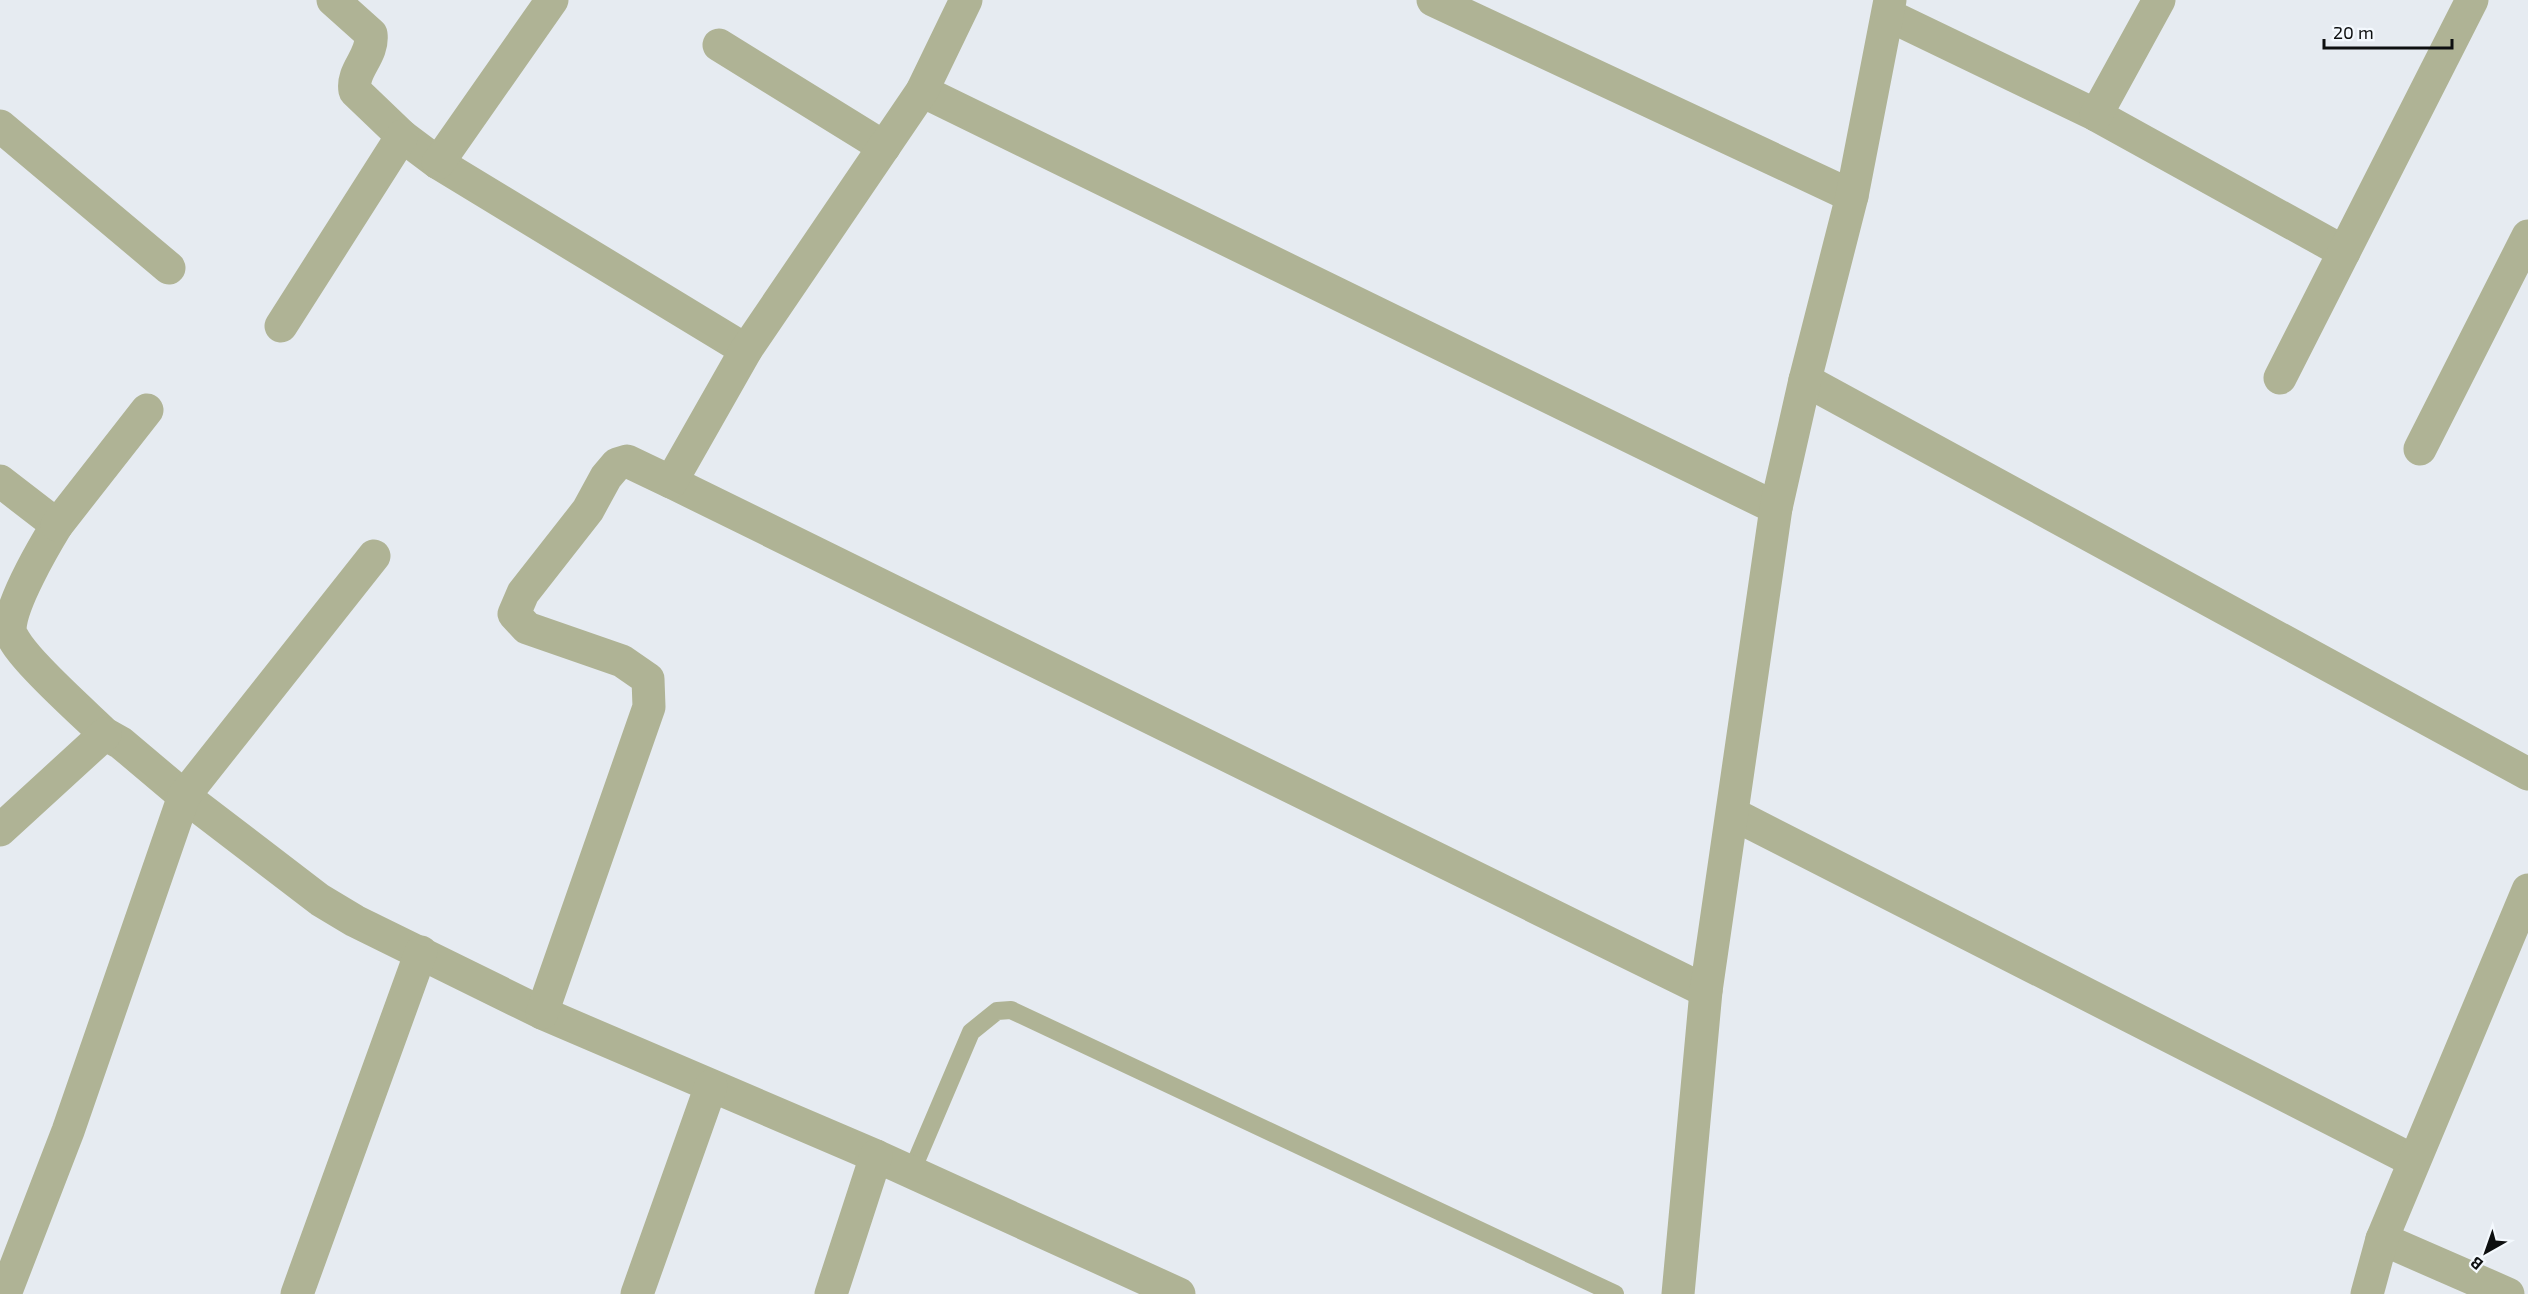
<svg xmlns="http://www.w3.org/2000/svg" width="2528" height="1294" font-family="'Exo 2',sans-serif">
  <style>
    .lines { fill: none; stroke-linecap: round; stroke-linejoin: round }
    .lane { stroke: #afb395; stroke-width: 18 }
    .street { stroke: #afb395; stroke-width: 33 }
  </style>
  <rect width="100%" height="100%" fill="#e6ebf1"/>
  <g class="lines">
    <polyline class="lane" points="911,1173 971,1032 997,1011 1011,1010 1615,1294"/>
    <g class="street">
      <path d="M333,0l38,34c3,22 -20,36 -16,57l47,45 36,27 308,187"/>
      <polyline points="1433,0 1852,196"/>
      <polyline points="1888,15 2096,115 2344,252"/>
      <polyline points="719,45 884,147"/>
      <polyline points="922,91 1776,508"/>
      <polyline points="2096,115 2159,0"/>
      <polyline points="0,126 169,268"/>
      <polyline points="438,163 552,0"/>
      <polyline points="281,326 402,136"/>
      <polyline points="2280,378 2472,0"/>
      <polyline points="1805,380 2528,774"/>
      <polyline points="2420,449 2528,236"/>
      <path d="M0,481l57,44c-14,23 -46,78 -47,104 0,20 78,88 95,105l16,9 63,53 136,104 35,21 187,92 334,143 303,138"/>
      <polyline points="671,482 1706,991"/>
      <polyline points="57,525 147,410"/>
      <polyline points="1733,814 2414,1161"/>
      <polyline points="0,830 105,734"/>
      <polyline points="542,1013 649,707 648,679 622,661 527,628 514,614 523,593 588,510 606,477 617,464 627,461 671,482 746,350 922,91 966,0"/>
      <polyline points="2382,1239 2508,1294"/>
      <polyline points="5,1294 68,1131 184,796 374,556"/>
      <polyline points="297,1294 421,952"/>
      <polyline points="637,1294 711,1086"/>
      <polyline points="831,1294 876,1156"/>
      <polyline points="1678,1294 1706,991 1776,508 1805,380 1852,196 1890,0"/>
      <polyline points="2367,1294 2382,1239 2528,890"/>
    </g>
  </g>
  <g transform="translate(2486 1252) rotate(220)" stroke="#f4f9fe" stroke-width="4.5" paint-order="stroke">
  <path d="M0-4.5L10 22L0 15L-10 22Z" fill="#0d0f10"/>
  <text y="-9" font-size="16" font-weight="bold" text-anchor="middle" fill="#0d0f10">B</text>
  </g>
  <path d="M2324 39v9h128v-9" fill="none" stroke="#0d0f10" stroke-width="3"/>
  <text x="2333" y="39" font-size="18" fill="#0d0f10" stroke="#f4f9fe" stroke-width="4.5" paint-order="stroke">20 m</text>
</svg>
